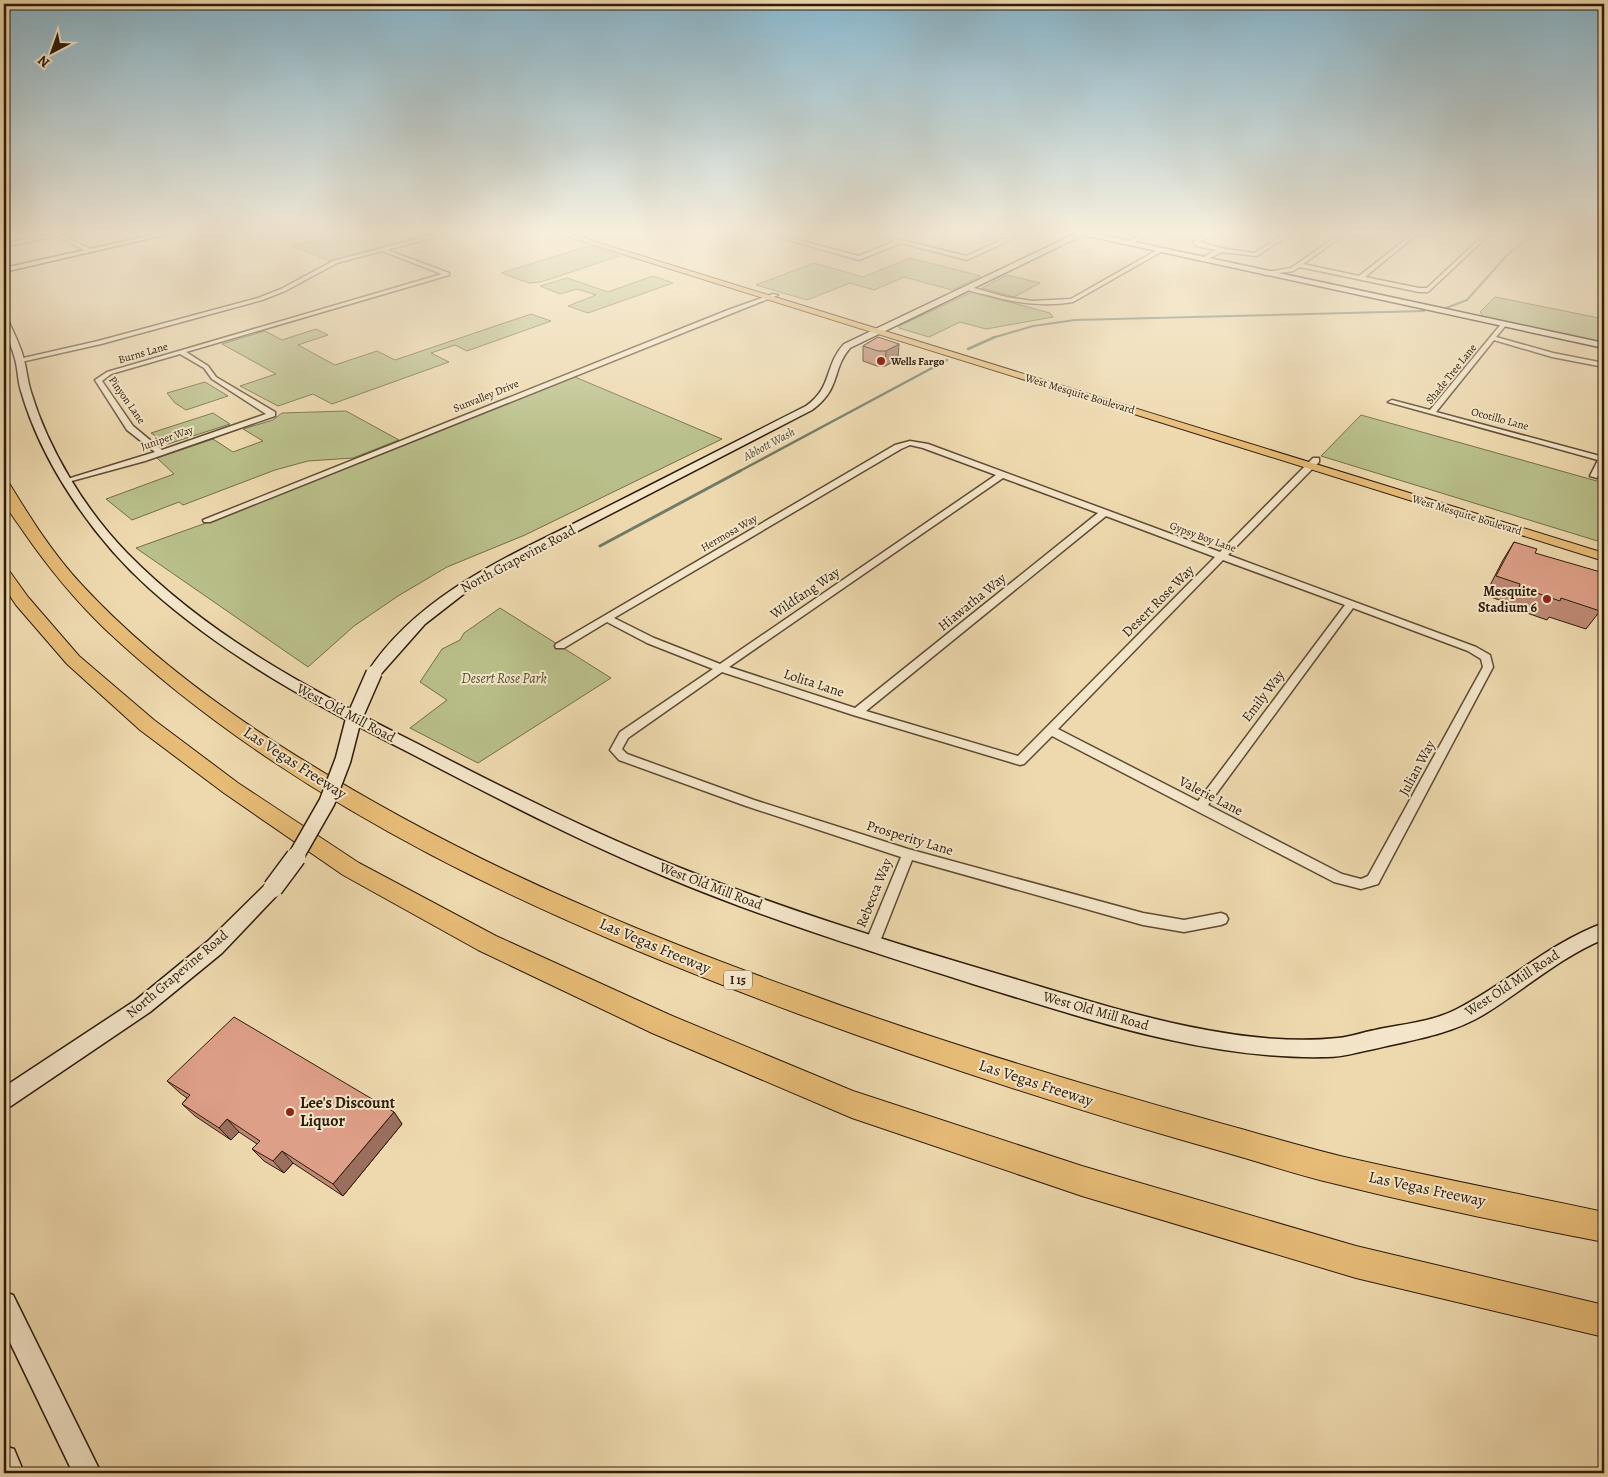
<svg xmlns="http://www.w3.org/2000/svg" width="1608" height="1477" font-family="Alegreya,serif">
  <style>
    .green { fill: #b9bf8a; stroke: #736e4a }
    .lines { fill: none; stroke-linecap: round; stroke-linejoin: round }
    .stream-far2 { stroke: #6f7b67; stroke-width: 2 }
    .stream-far1 { stroke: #6f7b67; stroke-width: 2.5 }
    .stream { stroke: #6f7b67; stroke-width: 3 }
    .street-casing { stroke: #5d4b32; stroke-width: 3 }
    .secondary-casing { stroke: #2d1c09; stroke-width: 3 }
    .primary-casing { stroke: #2d1c09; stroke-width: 2 }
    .highway-casing { stroke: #2d1c09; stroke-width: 2 }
    .street { fill: #f4e6ca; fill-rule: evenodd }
    .secondary { fill: #f4e6ca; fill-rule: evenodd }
    .primary { fill: #e7bc77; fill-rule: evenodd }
    .highway { fill: #e7bc77; fill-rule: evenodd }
    .secondary-bridge-far1-casing { stroke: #2d1c09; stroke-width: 18; stroke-linecap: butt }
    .secondary-bridge-casing { stroke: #2d1c09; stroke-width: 22; stroke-linecap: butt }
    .secondary-bridge-far1 { stroke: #f4e6ca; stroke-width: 15 }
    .secondary-bridge { stroke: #f4e6ca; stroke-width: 19 }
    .wall { fill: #be8974; stroke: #2d1c09 }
    .shaded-wall { fill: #9b6f5e; stroke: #2d1c09 }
    .building { fill: #dd9f87; stroke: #2d1c09 }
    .poi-dot { fill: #8f2418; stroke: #f4e6ca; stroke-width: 2 }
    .labels { text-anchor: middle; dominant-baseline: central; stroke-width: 4; stroke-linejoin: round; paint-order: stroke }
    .far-street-label { font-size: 11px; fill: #2d1c09; stroke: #f4e6ca }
    .far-poi-label { font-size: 11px; font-weight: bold; fill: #2d1c09; stroke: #f4e6ca; text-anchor: start }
    .far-water-label { font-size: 12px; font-style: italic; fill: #4e4c38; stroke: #f4e6ca }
    .shield { fill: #f4e6ca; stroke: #695943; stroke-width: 1 }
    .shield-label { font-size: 12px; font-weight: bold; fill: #2d1c09 }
    .street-label { font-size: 14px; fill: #2d1c09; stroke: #f4e6ca }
    .poi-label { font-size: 14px; font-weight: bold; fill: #2d1c09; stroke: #f4e6ca; text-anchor: end }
    .park-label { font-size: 14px; font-style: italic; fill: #574d30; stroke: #f4e6ca }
    .near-street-label { font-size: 16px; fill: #2d1c09; stroke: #f4e6ca }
    .near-poi-label { font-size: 16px; font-weight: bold; fill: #2d1c09; stroke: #f4e6ca; text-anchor: start }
  </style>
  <rect width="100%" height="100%" fill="#eed9ae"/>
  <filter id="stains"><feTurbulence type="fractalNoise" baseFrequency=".004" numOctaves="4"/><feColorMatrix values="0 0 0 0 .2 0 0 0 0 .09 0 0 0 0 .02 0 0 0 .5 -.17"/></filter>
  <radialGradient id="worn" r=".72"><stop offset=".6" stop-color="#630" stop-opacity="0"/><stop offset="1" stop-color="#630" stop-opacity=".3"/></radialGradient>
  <g class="green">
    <polygon points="347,232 438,232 330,261 292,246"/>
    <polygon points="589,246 619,256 541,282 529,283 501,273"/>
    <polygon points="910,258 981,276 952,290 904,277 874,290 850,283 807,300 756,285 814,263 863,277"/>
    <polygon points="1007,275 1040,283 1014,297 982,288"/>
    <polygon points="653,276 673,283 588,313 568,306 596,295 577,289 560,294 540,286 567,278 608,292"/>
    <polygon points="972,292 1050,313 1053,317 986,329 960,322 929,337 899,328 899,326"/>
    <polygon points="1495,297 1604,319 1604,343 1480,316 1482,314 1480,312"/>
    <polygon points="531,314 551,321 467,351 455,345 431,353 449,362 332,404 313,394 278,406 240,386 276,374 222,344 265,331 282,340 316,329 328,335 298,345 335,365 377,351 395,360"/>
    <polygon points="575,377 722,439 525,535 447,567 398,596 354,626 308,667 136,548 223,517"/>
    <polygon points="205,382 228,396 186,410 175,403 167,393"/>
    <polygon points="346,411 399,440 353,458 308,461 275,470 183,505 179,502 132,520 106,499 174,474 157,458 213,439 233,452 263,441 243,429 273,420 282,413"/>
    <polygon points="213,413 230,424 168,444 151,433"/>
    <polygon points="1361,415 1604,483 1604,543 1321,456"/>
    <polygon points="500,608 611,678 478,763 410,728 447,700 420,682 442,649 460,640 464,633"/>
  </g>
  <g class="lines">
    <g class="stream-far2">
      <polyline points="1446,308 1467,300 1508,254 1537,232"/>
      <polyline points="992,338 1033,326 1075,320 1424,311"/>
    </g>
    <g class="stream-far1">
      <polyline points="968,349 995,337"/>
      <polyline points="738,472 947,360"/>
    </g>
    <polyline class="stream" points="600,546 740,471"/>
    <defs>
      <g id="street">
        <polygon points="70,232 62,235 92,250 92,252 88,252 57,236 4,247 4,244 57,233"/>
        <path d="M445,232h7l-65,18 62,23v2l-263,77 22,14 8,11 59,35v4l-130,45 -77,21 -4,-2 91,-28 -28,-22 -32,-50 12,-8 335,-98 -60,-23 -45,12 -52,28 -23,9 -161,44 -80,18 -3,-2 1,-1 79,-18 160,-43 23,-9 52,-28zM180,354l24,14 8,11 54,35 -104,36 -29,-24 -31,-45 9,-7z"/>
        <path d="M760,232h7l92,24 36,-15 -33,-9h7l97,24 34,-15 -34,-9c11,0 30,8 39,7 8,-1 14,-7 22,-7l-60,28 -66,-17 -42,17z"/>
        <polygon points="1153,232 1163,232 1145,236 1131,244 1126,243 1142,234"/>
        <polygon points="1211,232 1217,232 1199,242 1221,248 1254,253 1288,232 1293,232 1257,256 1222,252 1206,260 1202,260 1202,258 1216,250 1197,246 1193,242"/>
        <polygon points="1343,232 1348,232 1303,264 1359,276 1415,232 1420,232 1365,277 1419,288 1427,288 1487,232 1492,232 1428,292 1419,292 1300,267 1293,271 1265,275 1262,273 1291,268"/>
        <path d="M1159,249l5,1 -91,52c-30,5 -57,1 -86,-7 -8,-2 -16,-3 -23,-7l3,-2 39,11 26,4 39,-2z"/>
        <polygon points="773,294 778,295 210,522 204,522 203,520 728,310"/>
        <polygon points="1502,323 1507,324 1496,337 1553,353 1604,363 1604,367 1552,357 1494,340 1436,412 1600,456 1604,454 1604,463 1597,478 1590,476 1598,460 1388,402 1392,400 1430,410"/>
        <path d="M910,441l18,3 292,108 93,-94h6v4l-91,93 248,92 14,8 3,12 -115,217 -17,5 -27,-7 -282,-146 -28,28 -4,1 -167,-50 -131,-43 -94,66 -6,11 5,5 127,46 154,49 235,64 41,7 37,-7 5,2 2,4 -2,4 -5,2 -37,7 -41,-7 -231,-65 -33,84 -2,4 -5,2 -5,-2 -2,-4 36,-87 -155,-51 -127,-46 -9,-10 10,-18 93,-63 -66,-26 -40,-21 -43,26h-8l-1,-2 1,-2 339,-199zM910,445l13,3 73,27 -276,189 -66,-26 -40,-20 287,-169zM1003,478l95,35 -243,195 -126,-41zM1106,516l109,41 -197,199 -152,-45zM1223,560l122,45 -147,196 -140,-72zM1353,608l115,43 13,8 2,8 -115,209 -7,3 -19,-5 -134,-69z"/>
      </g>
      <g id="secondary">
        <polygon points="166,232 177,232 4,272 4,268"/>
        <polygon points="584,232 593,232 581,237 578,235"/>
        <path d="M1079,232h9l516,111v5l-521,-113 -233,113c-19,22 -8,40 -38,62l-333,172 -54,42 -46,52h-10l-2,-3c54,-83 152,-121 236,-164 68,-34 135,-69 203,-103 27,-19 18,-40 38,-62z"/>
        <path d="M4,318l4,2c6,14 14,28 17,44 2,9 3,19 6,28 17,57 54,118 96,161 82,84 187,139 291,191 87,45 174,89 265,125 108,43 220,77 332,110 97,29 221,70 323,59 13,-1 25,-6 37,-8 28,-6 57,-8 82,-21 51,-26 92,-66 147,-86v16c-44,18 -80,51 -121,76 -34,20 -71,25 -109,34 -16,3 -30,8 -47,8 -122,3 -239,-38 -354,-73 -103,-33 -207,-65 -307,-107 -88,-36 -173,-81 -258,-125 -90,-46 -181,-94 -258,-163 -56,-50 -108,-125 -129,-198 -3,-9 -3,-19 -5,-28 -3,-16 -12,-29 -12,-45z"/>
        <polygon points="273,881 279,883 282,888 279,893 222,953 150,1012 11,1106 4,1109 4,1087 136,1000 208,941 267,883"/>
        <polygon points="4,1292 13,1295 101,1473 73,1473 4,1330"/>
        <polygon points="4,1446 14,1449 24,1473 4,1473"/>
      </g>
      <polygon id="primary" points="552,232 564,232 1604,553 1604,561"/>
      <g id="highway">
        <path d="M4,482l5,1c22,36 44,71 73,102 89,96 205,169 319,232 130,71 266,126 405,176 132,48 267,89 403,127 44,12 87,25 131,36 87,20 176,37 264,56v30c-89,-17 -179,-36 -268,-58 -35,-8 -70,-20 -105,-30 -147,-41 -292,-88 -435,-141 -246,-92 -497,-202 -691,-384 -31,-30 -58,-63 -82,-98 -6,-9 -16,-21 -19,-31 -1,-4 0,-15 0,-18z"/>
        <polygon points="4,570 10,572 28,597 79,656 154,720 238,783 359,863 496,936 670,1015 853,1091 1082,1166 1356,1246 1604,1305 1604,1337 1356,1278 1082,1196 852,1118 652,1033 478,950 343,875 224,793 140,730 67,664 16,605 4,587"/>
      </g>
    </defs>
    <use href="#street" class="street-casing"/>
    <use href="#secondary" class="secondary-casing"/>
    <use href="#primary" class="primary-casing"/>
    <use href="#highway" class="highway-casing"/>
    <use href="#street" class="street"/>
    <use href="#secondary" class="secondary"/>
    <use href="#primary" class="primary"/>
    <use href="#highway" class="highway"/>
    <defs>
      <polyline id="secondary-bridge-far1" points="295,858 327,802 343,760 353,721 374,673"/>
      <polyline id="secondary-bridge" points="273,888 296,857"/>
    </defs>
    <use href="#secondary-bridge-far1" class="secondary-bridge-far1-casing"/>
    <use href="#secondary-bridge" class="secondary-bridge-casing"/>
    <use href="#secondary-bridge-far1" class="secondary-bridge-far1"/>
    <use href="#secondary-bridge" class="secondary-bridge"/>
  </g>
  <g class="wall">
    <polygon points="878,337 898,359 885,366 877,366 863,361 863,346"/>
    <polygon points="1514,542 1535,553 1600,611 1586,629 1549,617 1547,620 1507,606 1508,603 1485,595 1503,560"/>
    <polygon points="167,1081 394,1112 402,1124 343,1196 293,1163 284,1173 264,1161 252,1149 257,1144 239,1132 231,1140 195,1116 182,1104 187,1098 180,1093"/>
  </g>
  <g class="shaded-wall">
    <polygon points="899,344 898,359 885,366 886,351"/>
    <polygon points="394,1112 402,1124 343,1196 333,1184"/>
    <polygon points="227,1119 239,1132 231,1140 219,1128"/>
    <polygon points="282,1151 293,1163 284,1173 273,1161"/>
  </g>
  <g class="building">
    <polygon points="878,337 899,344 886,351 878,351 863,346"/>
    <polygon points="1514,542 1537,549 1535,553 1604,573 1604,600 1600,611 1561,598 1560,601 1519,587 1520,584 1496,576"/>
    <polygon points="234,1017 394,1112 333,1184 282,1151 273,1161 252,1149 260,1141 227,1119 219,1128 182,1104 190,1095 167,1081"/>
  </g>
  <linearGradient id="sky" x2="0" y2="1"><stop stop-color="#89b7cd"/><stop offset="0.53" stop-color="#f7eedb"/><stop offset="1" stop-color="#f7eedb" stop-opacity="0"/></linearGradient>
  <rect width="1608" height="439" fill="url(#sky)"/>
  <g class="poi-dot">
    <circle cx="881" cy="361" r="5"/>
    <circle cx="1547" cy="599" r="5"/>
    <circle cx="290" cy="1112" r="5"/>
  </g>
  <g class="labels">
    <g class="far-street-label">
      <text transform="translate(143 353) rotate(-16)">Burns Lane</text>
      <text transform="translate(1451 374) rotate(-51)">Shade Tree Lane</text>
      <text transform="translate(1080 394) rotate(17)">West Mesquite Boulevard</text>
      <text transform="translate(486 396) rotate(-22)">Sunvalley Drive</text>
      <text transform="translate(127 400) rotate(55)">Pinyon Lane</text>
      <text transform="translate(1500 419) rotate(15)">Ocotillo Lane</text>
      <text transform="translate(167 438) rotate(-19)">Juniper Way</text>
      <text transform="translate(1467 515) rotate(17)">West Mesquite Boulevard</text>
      <text transform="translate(729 533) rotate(-30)">Hermosa Way</text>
      <text transform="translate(1203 537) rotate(20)">Gypsy Boy Lane</text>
    </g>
    <g class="far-poi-label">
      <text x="891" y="361">Wells Fargo</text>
    </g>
    <g class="far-water-label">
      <text transform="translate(769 444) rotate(-28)">Abbott Wash</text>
    </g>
    <rect class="shield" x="724" y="970.5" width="28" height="19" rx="4"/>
    <g class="shield-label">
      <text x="738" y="980">I 15</text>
    </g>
    <g class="street-label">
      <text transform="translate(518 559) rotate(-28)">North Grapevine Road</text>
      <text transform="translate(805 593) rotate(-34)">Wildfang Way</text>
      <text transform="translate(1158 601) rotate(-45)">Desert Rose Way</text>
      <text transform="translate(972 602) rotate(-39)">Hiawatha Way</text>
      <text transform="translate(814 683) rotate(18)">Lolita Lane</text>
      <text transform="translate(1263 696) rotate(-53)">Emily Way</text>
      <text transform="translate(346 713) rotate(28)">West Old Mill Road</text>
      <text transform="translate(1417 768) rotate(-62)">Julian Way</text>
      <text transform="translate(1211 796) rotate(27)">Valerie Lane</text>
      <text transform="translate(910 838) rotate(17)">Prosperity Lane</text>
      <text transform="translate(711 886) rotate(21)">West Old Mill Road</text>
      <text transform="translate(874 893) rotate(-68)">Rebecca Way</text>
      <text transform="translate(177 974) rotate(-40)">North Grapevine Road</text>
      <text transform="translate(1512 983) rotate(-33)">West Old Mill Road</text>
      <text transform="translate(1096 1011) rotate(16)">West Old Mill Road</text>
    </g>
    <g class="poi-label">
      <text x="1537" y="591">Mesquite<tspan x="1537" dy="16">Stadium 6</tspan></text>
    </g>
    <g class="park-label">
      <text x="504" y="678">Desert Rose Park</text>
    </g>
    <g class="near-street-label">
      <text transform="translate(295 763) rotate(33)">Las Vegas Freeway</text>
      <text transform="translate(655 946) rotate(23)">Las Vegas Freeway</text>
      <text transform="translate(1036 1083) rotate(18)">Las Vegas Freeway</text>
      <text transform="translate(1427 1189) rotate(12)">Las Vegas Freeway</text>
    </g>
    <g class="near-poi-label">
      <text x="300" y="1103">Lee's Discount<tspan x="300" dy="18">Liquor</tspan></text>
    </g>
  </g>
  <rect width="1608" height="1477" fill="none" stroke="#eed9ae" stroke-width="20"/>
  <rect x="5" y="5" width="1598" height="1467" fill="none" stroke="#2d1c09" stroke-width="2.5"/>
  <rect x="10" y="10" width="1588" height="1457" fill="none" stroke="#2d1c09"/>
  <g transform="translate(52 52) rotate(221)" stroke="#f4e6ca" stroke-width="4" paint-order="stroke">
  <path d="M0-4L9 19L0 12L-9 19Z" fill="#2d1c09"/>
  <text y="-8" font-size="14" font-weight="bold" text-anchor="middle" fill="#2d1c09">N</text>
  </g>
  <rect width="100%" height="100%" filter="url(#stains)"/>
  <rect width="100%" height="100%" fill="url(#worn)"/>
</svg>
